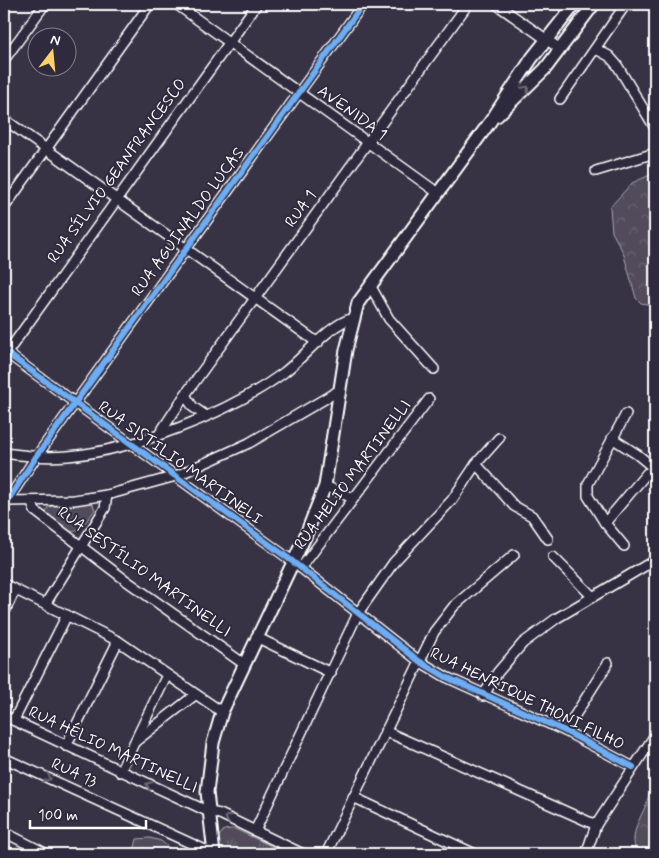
<svg xmlns="http://www.w3.org/2000/svg" width="659" height="858" font-family="Mynerve,sans-serif">
  <style>
    .grass { fill: url(#grass-tufts); stroke: #a8a6ae }
    .forest { fill: url(#forest-crowns); stroke: #a8a6ae }
    .lines { fill: none; stroke-linecap: round; stroke-linejoin: round }
    .minor-casing { stroke: #fff; stroke-width: 12 }
    .major-casing { stroke: #fff; stroke-width: 15 }
    .minor { stroke: #2f2a3d; stroke-width: 9 }
    .major { stroke: #2f2a3d; stroke-width: 11 }
    .cycleway-casing { stroke: #2f2a3d; stroke-width: 9 }
    .cycleway { stroke: #6dadf4; stroke-width: 6 }
    .oneway { stroke: #6d6a77 }
    .labels { text-anchor: middle; dominant-baseline: central; stroke-width: 4; stroke-linejoin: round; paint-order: stroke }
    .street-label { font-size: 16px; fill: #fff; stroke: #2f2a3d }
  </style>
  <defs>
    <pattern id="grass-tufts" width="24" height="20" patternUnits="userSpaceOnUse" patternTransform="scale(1.25)"><rect width="24" height="20" fill="#514c5c"/><path d="M3 7l-1-3M5 7V3M7 7l1-3M15 17l-1-3M17 17v-4M19 17l1-3" fill="none" stroke="#6b6774"/></pattern>
    <pattern id="forest-crowns" width="20" height="18" patternUnits="userSpaceOnUse" patternTransform="scale(1.25)"><rect width="20" height="18" fill="#514c5c"/><path d="M2 6a3 3 0 1 1 6 0M12 15a3 3 0 1 1 6 0" fill="none" stroke="#6b6774"/></pattern>
  </defs>
  <rect width="100%" height="100%" fill="#373345"/>
  <filter id="ink" filterUnits="userSpaceOnUse"><feTurbulence type="fractalNoise" baseFrequency=".02" numOctaves="2"/><feDisplacementMap in="SourceGraphic" scale="10" xChannelSelector="R" yChannelSelector="G"/><feConvolveMatrix kernelMatrix="1 2 1 2 8 2 1 2 1" color-interpolation-filters="sRGB"/></filter>
  <g filter="url(#ink)">
    <g class="grass">
      <path d="M89,502l4,2 2,6c-23,31 -21,26 -50,4l3,-7z"/>
      <polygon points="231,829 235,829 288,854 221,854 218,851 216,840 224,830"/>
    </g>
    <g class="forest">
      <polygon points="650,175 655,175 655,310 652,305 641,303 636,298 623,252 612,232 610,207 632,183"/>
      <path d="M655,778v76h-17c-10,-17 1,-33 8,-49 3,-10 4,-18 9,-27z"/>
      <polygon points="150,838 161,841 177,854 138,854 134,851 137,839"/>
    </g>
    <g class="lines">
      <defs>
        <g id="minor">
          <polyline points="176,4 438,193"/>
          <polyline points="496,4 560,49"/>
          <polyline points="596,49 609,56 617,65 655,128"/>
          <polyline points="4,60 45,4"/>
          <polyline points="560,99 626,4"/>
          <polyline points="4,119 318,343"/>
          <polyline points="596,171 655,153"/>
          <polyline points="4,208 150,4"/>
          <polyline points="370,285 389,319 434,369"/>
          <polyline points="4,351 292,561 419,661 446,677 565,731 633,767"/>
          <polyline points="4,357 257,4"/>
          <polyline points="185,395 193,407 206,416"/>
          <polyline points="160,433 185,395 468,4"/>
          <polyline points="612,438 638,455 655,469"/>
          <path d="M4,453c21,3 42,5 64,3 67,-6 160,-43 214,-82 21,-15 47,-50 71,-56"/>
          <polyline points="476,464 514,506 532,516 548,539"/>
          <polyline points="325,486 353,498"/>
          <polyline points="4,499 7,501 74,500 107,495 176,476 249,443 340,390"/>
          <polyline points="31,501 35,511 124,579 244,664"/>
          <polyline points="4,506 36,457 363,4"/>
          <polyline points="605,523 588,496 588,484 626,414"/>
          <polyline points="624,546 605,523 647,473 655,471"/>
          <polyline points="553,557 592,596"/>
          <polyline points="301,568 429,399"/>
          <polyline points="4,584 118,641 222,712"/>
          <polyline points="46,603 105,508 107,495"/>
          <polyline points="4,613 15,590"/>
          <polyline points="256,637 331,673"/>
          <polyline points="483,696 498,672 523,643 557,618 655,560"/>
          <polyline points="4,716 209,812 220,814 303,854"/>
          <polyline points="14,720 67,615"/>
          <polyline points="385,731 596,825"/>
          <polyline points="565,731 608,663"/>
          <polyline points="136,741 195,695"/>
          <polyline points="66,746 118,641"/>
          <polyline points="4,758 214,854"/>
          <polyline points="120,772 167,675"/>
          <polyline points="353,797 475,854"/>
          <polyline points="255,831 358,613 394,562 452,500 476,464 499,438"/>
          <polyline points="4,832 47,854"/>
          <polyline points="326,854 434,632 454,606 514,555"/>
          <polyline points="586,854 596,825 655,735"/>
        </g>
        <g id="major">
          <polyline points="497,116 545,69 594,4"/>
          <polyline points="214,854 207,792 213,743 222,712 305,537 325,486 346,350 358,303 490,122 532,58 575,4"/>
        </g>
      </defs>
      <use href="#minor" class="minor-casing"/>
      <use href="#major" class="major-casing"/>
      <use href="#minor" class="minor"/>
      <use href="#major" class="major"/>
      <defs>
        <g id="cycleway">
          <polyline points="4,351 292,561 419,661 446,677 565,731 633,767"/>
          <polyline points="4,506 36,457 363,4"/>
        </g>
      </defs>
      <use href="#cycleway" class="cycleway-casing"/>
      <use href="#cycleway" class="cycleway"/>
    </g>
    <defs><path id="oneway-chevron" d="M-2-3.5L2.5 0L-2 3.5" fill="none" stroke-width="1.6" stroke-linecap="round" stroke-linejoin="round" transform="scale(1.25)"/></defs>
    <g class="oneway">
      <use href="#oneway-chevron" transform="translate(526 89) rotate(-45)"/>
      <use href="#oneway-chevron" transform="translate(48 778) rotate(25)"/>
      <use href="#oneway-chevron" transform="translate(149 785) rotate(-156)"/>
      <use href="#oneway-chevron" transform="translate(228 818) rotate(-155)"/>
    </g>
  </g>
  <g class="labels">
    <g class="street-label">
      <text transform="translate(352 113) rotate(36)">AVENIDA 1</text>
      <text transform="translate(117 171) rotate(-54)">RUA SÍLVIO GEANFRANCESCO</text>
      <text transform="translate(301 209) rotate(-54)">RUA 1</text>
      <text transform="translate(188 222) rotate(-54)">RUA AGUINALDO LUCAS</text>
      <text transform="translate(180 463) rotate(36)">RUA SISTILIO MARTINELI</text>
      <text transform="translate(353 475) rotate(-53)">RUA HELIO MARTINELLI</text>
      <text transform="translate(144 572) rotate(36)">RUA SESTÍLIO MARTINELLI</text>
      <text transform="translate(527 699) rotate(26)">RUA HENRIQUE THONI FILHO</text>
      <text transform="translate(113 750) rotate(25)">RUA HÉLIO MARTINELLI</text>
      <text transform="translate(74 773) rotate(25)">RUA 13</text>
    </g>
  </g>
  <rect width="659" height="858" fill="none" stroke="#2f2a3d" stroke-width="20"/>
  <rect x="10" y="10" width="639" height="838" fill="none" stroke="#fff" stroke-width="2" filter="url(#ink)"/>
  <g transform="translate(52 52) rotate(16)"><circle r="24" fill="#2f2a3d" stroke="#827f8b"/>
  <path d="M0-4L9 19L0 12L-9 19Z" fill="#ffd166"/>
  <text y="-8" font-size="14" font-weight="bold" text-anchor="middle" fill="#ffffff">N</text>
  </g>
  <path d="M30 820v8h116v-8" fill="none" stroke="#ffffff" stroke-width="2.5"/>
  <text x="38" y="820" font-size="15" fill="#ffffff" stroke="#2f2a3d" stroke-width="4" paint-order="stroke">100 m</text>
</svg>
